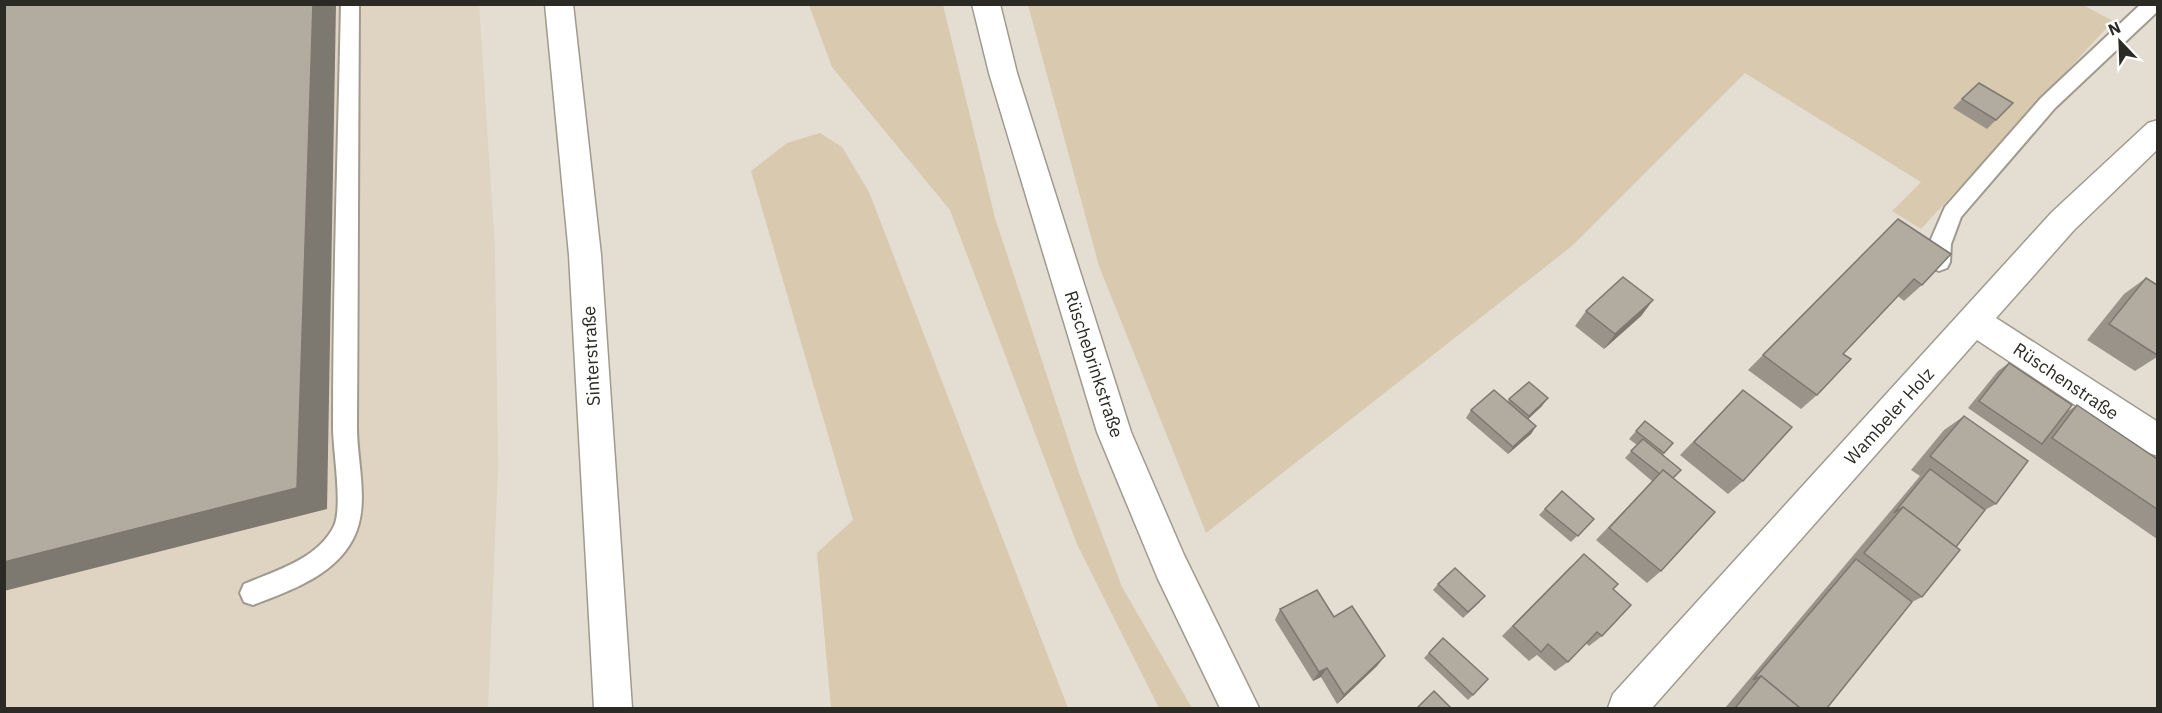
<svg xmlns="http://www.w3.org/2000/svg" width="2162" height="713" font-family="'IBM Plex Sans',sans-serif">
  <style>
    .built { fill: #dfd3c1 }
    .green { fill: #d8c9af }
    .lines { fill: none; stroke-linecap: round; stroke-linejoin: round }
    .service-casing { stroke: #a09a8f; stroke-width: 4 }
    .minor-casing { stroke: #a09a8f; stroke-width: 3 }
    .tertiary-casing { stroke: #a09a8f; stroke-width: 3 }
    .service { fill: #fff; fill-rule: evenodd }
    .minor { fill: #fff; fill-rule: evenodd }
    .tertiary { fill: #fff; fill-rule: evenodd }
    .wall { fill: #99938a }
    .shaded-wall { fill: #7d7870 }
    .building { fill: #b2aba0; stroke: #7d7870; stroke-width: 1.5 }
    .labels { text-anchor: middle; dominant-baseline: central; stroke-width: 4.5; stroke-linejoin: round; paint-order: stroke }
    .street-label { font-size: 18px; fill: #2c2a25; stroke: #fff }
  </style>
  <rect width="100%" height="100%" fill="#e4ddd2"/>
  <polygon class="built" points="4,5 479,5 495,250 498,467 488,708 5,708"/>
  <g class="green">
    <polygon points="2081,4 2113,21 1921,229 1892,211 1921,182 1745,73 1572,246 1206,533 1099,266 1028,5"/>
    <polygon points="809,5 943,5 995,218 1079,473 1122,587 1192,708 1159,708 1077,544 950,210 832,67"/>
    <polygon points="820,133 842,147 869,192 1068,708 831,708 817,553 853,520 751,171 787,143"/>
  </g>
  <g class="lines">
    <defs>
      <g id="service">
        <path d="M341,4h18c-1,140 -1,279 -2,419 -1,37 14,82 -4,116 -19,37 -64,52 -100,66l-9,-3 -4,-9 4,-9c31,-13 74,-25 90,-58 9,-19 -1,-75 -1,-99 0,-141 5,-282 8,-423z"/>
        <polygon points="2141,4 2158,4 2158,11 2055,108 1961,217 1951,244 1950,262 1947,268 1939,271 1931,268 1928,262 1929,244 1945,207 2041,98"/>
      </g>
      <g id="minor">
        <polygon points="972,4 1000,4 1017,73 1131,432 1184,555 1259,708 1220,708 1158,579 1097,432 989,73"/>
        <polygon points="2158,120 2158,149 2074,230 1996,318 2158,422 2158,456 2146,452 1977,340 1652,708 1608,708 1613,694 2052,212 2148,123"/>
      </g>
      <polygon id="tertiary" points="545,4 573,4 601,255 632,708 594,708 569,255"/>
    </defs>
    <use href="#service" class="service-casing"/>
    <use href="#minor" class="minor-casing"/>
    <use href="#tertiary" class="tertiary-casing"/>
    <use href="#service" class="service"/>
    <use href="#minor" class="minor"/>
    <use href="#tertiary" class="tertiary"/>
  </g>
  <g class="wall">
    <polygon points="1962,99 2013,103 1987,129 1953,108"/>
    <polygon points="1898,219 1922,285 1904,301 1898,296 1843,354 1817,395 1801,409 1748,370"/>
    <polygon points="2146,278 2157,285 2157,357 2135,371 2087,340 2124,294"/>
    <polygon points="1653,300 1641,316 1604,349 1575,326 1586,311"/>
    <polygon points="2009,363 2068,411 2077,405 2157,459 2157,539 1968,408 1998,371"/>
    <polygon points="1743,390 1743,481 1728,494 1680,455"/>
    <polygon points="1509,399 1542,406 1528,419 1536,426 1531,434 1508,454 1466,418 1471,410 1508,402"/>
    <polygon points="1964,416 1996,504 1985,510 1956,547 1922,597 1912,602 1827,708 1725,708 1920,476 1911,470 1944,430"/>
    <polygon points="1645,421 1673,443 1663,455 1673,478 1661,571 1647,583 1596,540 1652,481 1625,458 1637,445 1629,439"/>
    <polygon points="1562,491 1594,519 1571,542 1539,515"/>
    <polygon points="1571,566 1613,589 1602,636 1589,646 1586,643 1568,662 1555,671 1537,655 1529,661 1502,636"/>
    <polygon points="1438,584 1480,602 1463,618 1433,590"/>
    <polygon points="1280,609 1334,617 1377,666 1337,704 1321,677 1313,681 1275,620"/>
    <polygon points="1443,638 1473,695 1468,700 1424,658"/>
  </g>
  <g class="shaded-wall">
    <polygon points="313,4 336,4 327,509 4,591 4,562"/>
    <polygon points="1653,300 1641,316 1604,349 1615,334"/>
    <polygon points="1548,398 1542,406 1524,423 1529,416"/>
    <polygon points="1536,426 1531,434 1508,454 1513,447"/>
    <polygon points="1385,656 1377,666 1337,704 1344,695"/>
    <polygon points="1327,668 1321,677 1313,681 1319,672"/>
  </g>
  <g class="building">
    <polygon points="4,4 313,4 297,488 4,562"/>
    <polygon points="1979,83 2013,103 1996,120 1962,99"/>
    <polygon points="1898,219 1951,254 1922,285 1914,279 1843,354 1851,359 1817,395 1763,355"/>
    <polygon points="1623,277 1653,300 1615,334 1586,311"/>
    <polygon points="2146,278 2157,285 2157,355 2109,324"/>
    <polygon points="2009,363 2072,405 2042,444 1979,401"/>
    <polygon points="1529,382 1548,398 1529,416 1509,399"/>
    <polygon points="1494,390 1536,426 1513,447 1471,410"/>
    <polygon points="1743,390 1792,427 1743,481 1694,442"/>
    <polygon points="2077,405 2157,459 2157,509 2052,438"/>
    <polygon points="1964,416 2028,461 1996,504 1930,456"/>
    <polygon points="1645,421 1673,443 1664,453 1636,431"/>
    <polygon points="1643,439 1681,470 1673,478 1663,470 1660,474 1631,451"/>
    <polygon points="1930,469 1985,510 1956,547 1903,507 1894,513"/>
    <polygon points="1663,470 1715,512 1661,571 1609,528"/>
    <polygon points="1562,491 1594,519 1578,536 1545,509"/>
    <polygon points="1903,507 1960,550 1922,597 1864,553"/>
    <polygon points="1584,554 1618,584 1613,589 1631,605 1602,636 1597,632 1568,662 1548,644 1541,652 1513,626"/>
    <polygon points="1856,559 1912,602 1827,708 1800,708 1761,676 1753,680"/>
    <polygon points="1455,568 1485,596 1468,612 1438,584"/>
    <polygon points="1317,590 1334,617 1352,606 1385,656 1344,695 1327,668 1319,672 1280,609"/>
    <polygon points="1443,638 1488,679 1473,695 1429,653"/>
    <polygon points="1761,676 1800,708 1735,708"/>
    <polygon points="1434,691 1451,708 1417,708"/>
  </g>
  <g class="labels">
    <g class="street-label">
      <text transform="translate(591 356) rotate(-93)">Sinterstraße</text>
      <text transform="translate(1094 364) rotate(72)">Rüschebrinkstraße</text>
      <text transform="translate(2066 381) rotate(34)">Rüschenstraße</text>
      <text transform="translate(1889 416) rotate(-48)">Wambeler Holz</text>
    </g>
  </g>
  <rect width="2162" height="713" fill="none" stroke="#2c2a25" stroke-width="12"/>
  <g transform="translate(2120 42) rotate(337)" stroke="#ffffff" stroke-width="4.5" paint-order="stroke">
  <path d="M0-4.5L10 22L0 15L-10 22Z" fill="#2c2a25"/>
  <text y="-9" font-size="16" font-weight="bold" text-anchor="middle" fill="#2c2a25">N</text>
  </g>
</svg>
